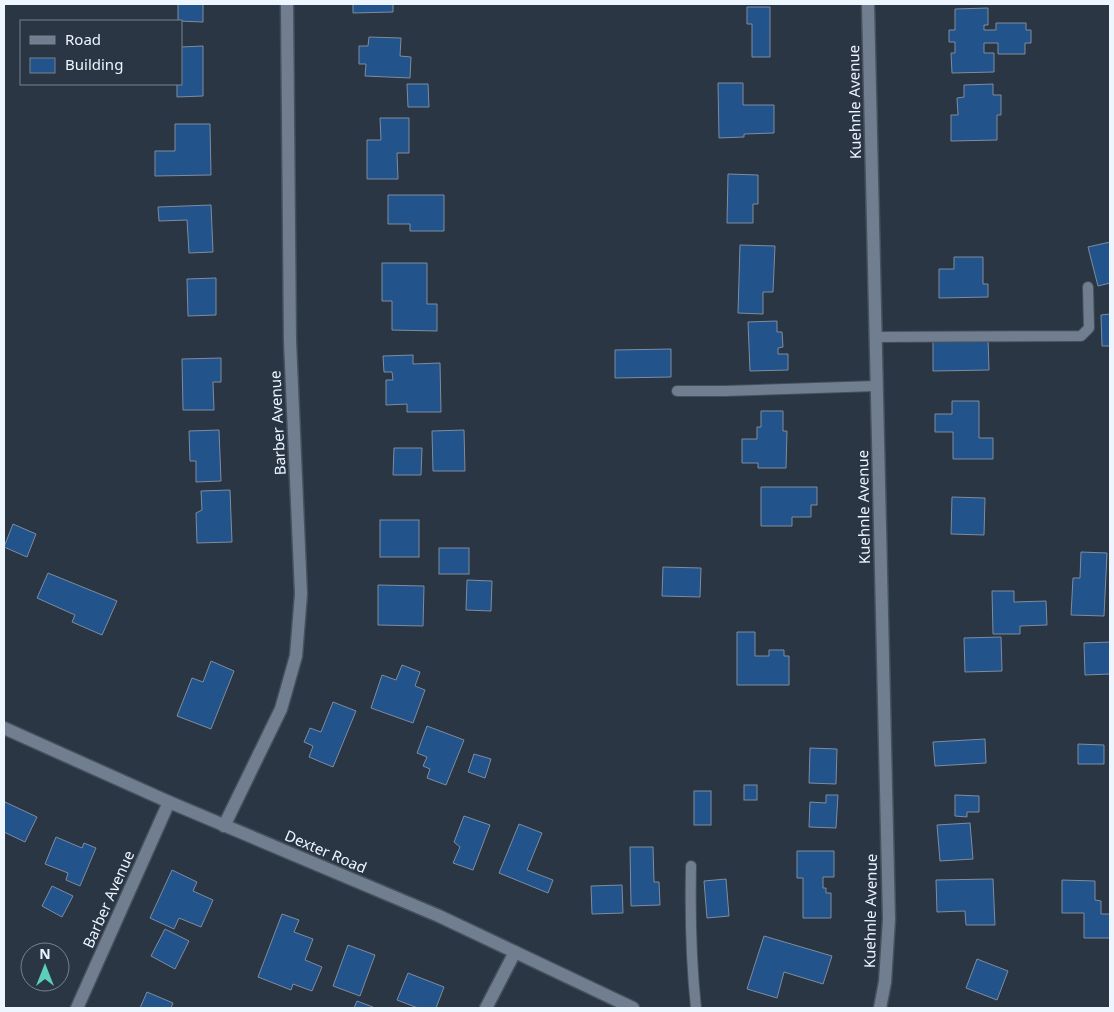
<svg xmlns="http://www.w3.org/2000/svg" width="1114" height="1012" font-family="'Noto Sans',sans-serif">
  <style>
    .building { fill: #23538b; stroke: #7e8c9e }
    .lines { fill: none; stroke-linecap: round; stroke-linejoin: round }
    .service-casing { stroke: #47515d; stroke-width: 12 }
    .minor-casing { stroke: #47515d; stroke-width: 15 }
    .secondary-casing { stroke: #47515d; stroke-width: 15 }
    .service { stroke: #717e8f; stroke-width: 10 }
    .minor { stroke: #717e8f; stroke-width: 12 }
    .secondary { stroke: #717e8f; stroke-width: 12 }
    .labels { text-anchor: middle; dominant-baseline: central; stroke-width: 4; stroke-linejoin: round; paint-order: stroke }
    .street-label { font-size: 15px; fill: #edf5fe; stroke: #2a3644 }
  </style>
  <rect width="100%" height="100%" fill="#2a3644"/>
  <g class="building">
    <polygon points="178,4 203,4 203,22 178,21"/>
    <polygon points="353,4 393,4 393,12 353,13"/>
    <polygon points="747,7 770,7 770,57 752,57 752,24 747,24"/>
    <polygon points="988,8 988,25 984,25 984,30 996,30 996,23 1026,23 1026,30 1031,30 1031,43 1025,43 1025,54 998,54 998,43 984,43 984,53 994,53 994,72 952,73 951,53 955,53 955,42 949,42 949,30 955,30 955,9"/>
    <polygon points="369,37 401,38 400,56 411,57 410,78 365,76 366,64 359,64 359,46 368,46"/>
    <polygon points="203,46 203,96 177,97 177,84 181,84 181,47"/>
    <polygon points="718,83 743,83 743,105 774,105 774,133 744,134 744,137 719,138"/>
    <polygon points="407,84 428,84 429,107 408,107"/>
    <polygon points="993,84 993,95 1001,95 1001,115 997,115 997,140 951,141 951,115 958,115 957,98 964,97 964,85"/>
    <polygon points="380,118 409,118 409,153 397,153 398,179 367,179 367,140 381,140"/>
    <polygon points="175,124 210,124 211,175 155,176 155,151 175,151"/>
    <polygon points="728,174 758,175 758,204 753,204 753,223 727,223"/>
    <polygon points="388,195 444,195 444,231 410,231 410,224 388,224"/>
    <polygon points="211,205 213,252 189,253 187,220 159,221 158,207"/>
    <polygon points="1110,242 1110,283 1098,286 1088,247"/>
    <polygon points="740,245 775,246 773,292 763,292 763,314 738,313"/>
    <polygon points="954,257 983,257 983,284 988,284 988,297 939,298 939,269 954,269"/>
    <polygon points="382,263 427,263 427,304 437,304 437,331 392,330 392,301 382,301"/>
    <polygon points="216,278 216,315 188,316 187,279"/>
    <polygon points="1110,314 1110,346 1102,346 1101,315"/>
    <polygon points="777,321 777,332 782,332 783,347 778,348 778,354 788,354 788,370 750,371 748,322"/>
    <polygon points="988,337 989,370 933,371 933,338"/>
    <polygon points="671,349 671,377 615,378 615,350"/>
    <polygon points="413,355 413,364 440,363 441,412 407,412 407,404 386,405 386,380 393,380 392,372 384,372 383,356"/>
    <polygon points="221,358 221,382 213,382 214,410 183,410 182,359"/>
    <polygon points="952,401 979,401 979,438 993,438 993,459 953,459 953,432 935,432 935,414 952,414"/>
    <polygon points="761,411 783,411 783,431 787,431 786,468 758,468 758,463 742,463 742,439 757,439 757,427 761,427"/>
    <polygon points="219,430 221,481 196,482 196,461 190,461 189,431"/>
    <polygon points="464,430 465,471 433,471 432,431"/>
    <polygon points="394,448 422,448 421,475 393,475"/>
    <polygon points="761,487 817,487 817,505 811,505 811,517 792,517 792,526 761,526"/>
    <polygon points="230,490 232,542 197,543 196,513 202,510 201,491"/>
    <polygon points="952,497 985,498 984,535 951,534"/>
    <rect x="380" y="520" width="39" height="37"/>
    <polygon points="13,524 36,534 27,557 4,547"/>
    <rect x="439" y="548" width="30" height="26"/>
    <polygon points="1081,552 1107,553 1104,616 1071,615 1073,578 1080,578"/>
    <polygon points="663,567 701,568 700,597 662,596"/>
    <polygon points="48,573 117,601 102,635 72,622 75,615 37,598"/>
    <polygon points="467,580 492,581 491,611 466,610"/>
    <polygon points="378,585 424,586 423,626 378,625"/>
    <polygon points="992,591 1014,591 1014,602 1046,601 1047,625 1020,626 1020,634 993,634"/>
    <polygon points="737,632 755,632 755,656 769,656 769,650 784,650 784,656 789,656 789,685 737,685"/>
    <polygon points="1001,637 1002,671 965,672 964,638"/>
    <polygon points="1110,642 1110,674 1085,675 1084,643"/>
    <polygon points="211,661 234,671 211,729 177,716 192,678 203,682"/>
    <polygon points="402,665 420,672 415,686 425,690 413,723 371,708 382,675 396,680"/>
    <polygon points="333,702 356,711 333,767 309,757 313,746 304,742 310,728 321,732"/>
    <polygon points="427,726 464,740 446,785 427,778 430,769 423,766 427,757 417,753"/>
    <polygon points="985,739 986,763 935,766 933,742"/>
    <polygon points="1078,744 1104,745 1104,764 1078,764"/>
    <polygon points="810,748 837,749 836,784 809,783"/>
    <polygon points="474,754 491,759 485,778 468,772"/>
    <rect x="744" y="785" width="13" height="15"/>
    <rect x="694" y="791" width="17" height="34"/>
    <polygon points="826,795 838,795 836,828 809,827 810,802 826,803"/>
    <polygon points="955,795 979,796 979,812 967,812 967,817 955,816"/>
    <polygon points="5,802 37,817 25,842 4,832 4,805"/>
    <polygon points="464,816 490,825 473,870 453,863 460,847 454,842"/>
    <polygon points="970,823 973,859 940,861 937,825"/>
    <polygon points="519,824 542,833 527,870 553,880 548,893 499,873"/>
    <polygon points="56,837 82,848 84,843 96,848 80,886 66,880 68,873 45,864"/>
    <polygon points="630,847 653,847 654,882 659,882 660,905 631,906"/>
    <polygon points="797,851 834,851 834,877 823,877 823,888 826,888 826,893 831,893 831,918 803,918 803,878 797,878"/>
    <polygon points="172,870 197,882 193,891 213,900 201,927 179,918 174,929 150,918"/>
    <polygon points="726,879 729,916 707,918 704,881"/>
    <polygon points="993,879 995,925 966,925 965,911 937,912 936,880"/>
    <polygon points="1062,880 1095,881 1095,900 1101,901 1101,914 1110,914 1110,938 1084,938 1084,913 1062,913"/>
    <polygon points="622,885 623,913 592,914 591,886"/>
    <polygon points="52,886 73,896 62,917 42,906"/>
    <polygon points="282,914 299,920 294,932 313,939 305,960 322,967 312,991 293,984 291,990 258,977"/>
    <polygon points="165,929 189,941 175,969 151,956"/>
    <polygon points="764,936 832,956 823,984 784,972 777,998 747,989"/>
    <polygon points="348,945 375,955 360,996 333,986"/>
    <polygon points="977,959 1008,971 997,1000 966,988"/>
    <polygon points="408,973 444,987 436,1008 418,1008 397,1000"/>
    <polygon points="147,992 173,1003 171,1008 140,1008"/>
    <polygon points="357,1001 373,1007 373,1008 354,1008"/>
  </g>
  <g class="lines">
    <defs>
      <g id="service">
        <polyline points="875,337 1081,336 1089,328 1088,287"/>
        <polyline points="677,391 725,391 876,386"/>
        <path d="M691,866c-1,48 0,95 5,142"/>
      </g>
      <g id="minor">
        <polyline points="868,4 889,919 885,982 880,1008"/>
        <polyline points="224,826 281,709 296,656 301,594 290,341 287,4"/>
        <polyline points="77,1008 169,802"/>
        <polyline points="486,1008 515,952"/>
      </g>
      <polyline id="secondary" points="4,728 169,802 439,916 633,1008"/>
    </defs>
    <use href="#service" class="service-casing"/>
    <use href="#minor" class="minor-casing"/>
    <use href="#secondary" class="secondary-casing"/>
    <use href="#service" class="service"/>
    <use href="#minor" class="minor"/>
    <use href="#secondary" class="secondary"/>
  </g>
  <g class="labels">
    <g class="street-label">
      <text transform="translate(854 102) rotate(-91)">Kuehnle Avenue</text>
      <text transform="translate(277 423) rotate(-93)">Barber Avenue</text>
      <text transform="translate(863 507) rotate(-91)">Kuehnle Avenue</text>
      <text transform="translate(326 851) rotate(23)">Dexter Road</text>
      <text transform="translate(108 899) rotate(-66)">Barber Avenue</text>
      <text transform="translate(870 911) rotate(-89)">Kuehnle Avenue</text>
    </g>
  </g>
  <rect width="1114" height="1012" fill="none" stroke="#edf5fe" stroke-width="10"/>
  <rect x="20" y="20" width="162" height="65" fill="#2a3644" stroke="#78828e"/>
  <rect x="30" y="36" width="25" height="8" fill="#717e8f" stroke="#78828e"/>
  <text x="65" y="45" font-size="15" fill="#edf5fe">Road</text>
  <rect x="30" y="58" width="25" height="15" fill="#23538b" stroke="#78828e"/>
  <text x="65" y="70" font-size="15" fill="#edf5fe">Building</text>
  <g transform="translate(45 967)"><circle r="24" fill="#2a3644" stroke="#78828e"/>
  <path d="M0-4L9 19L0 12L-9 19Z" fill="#5cceba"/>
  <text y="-8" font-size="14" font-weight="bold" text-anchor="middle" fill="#edf5fe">N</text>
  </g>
</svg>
